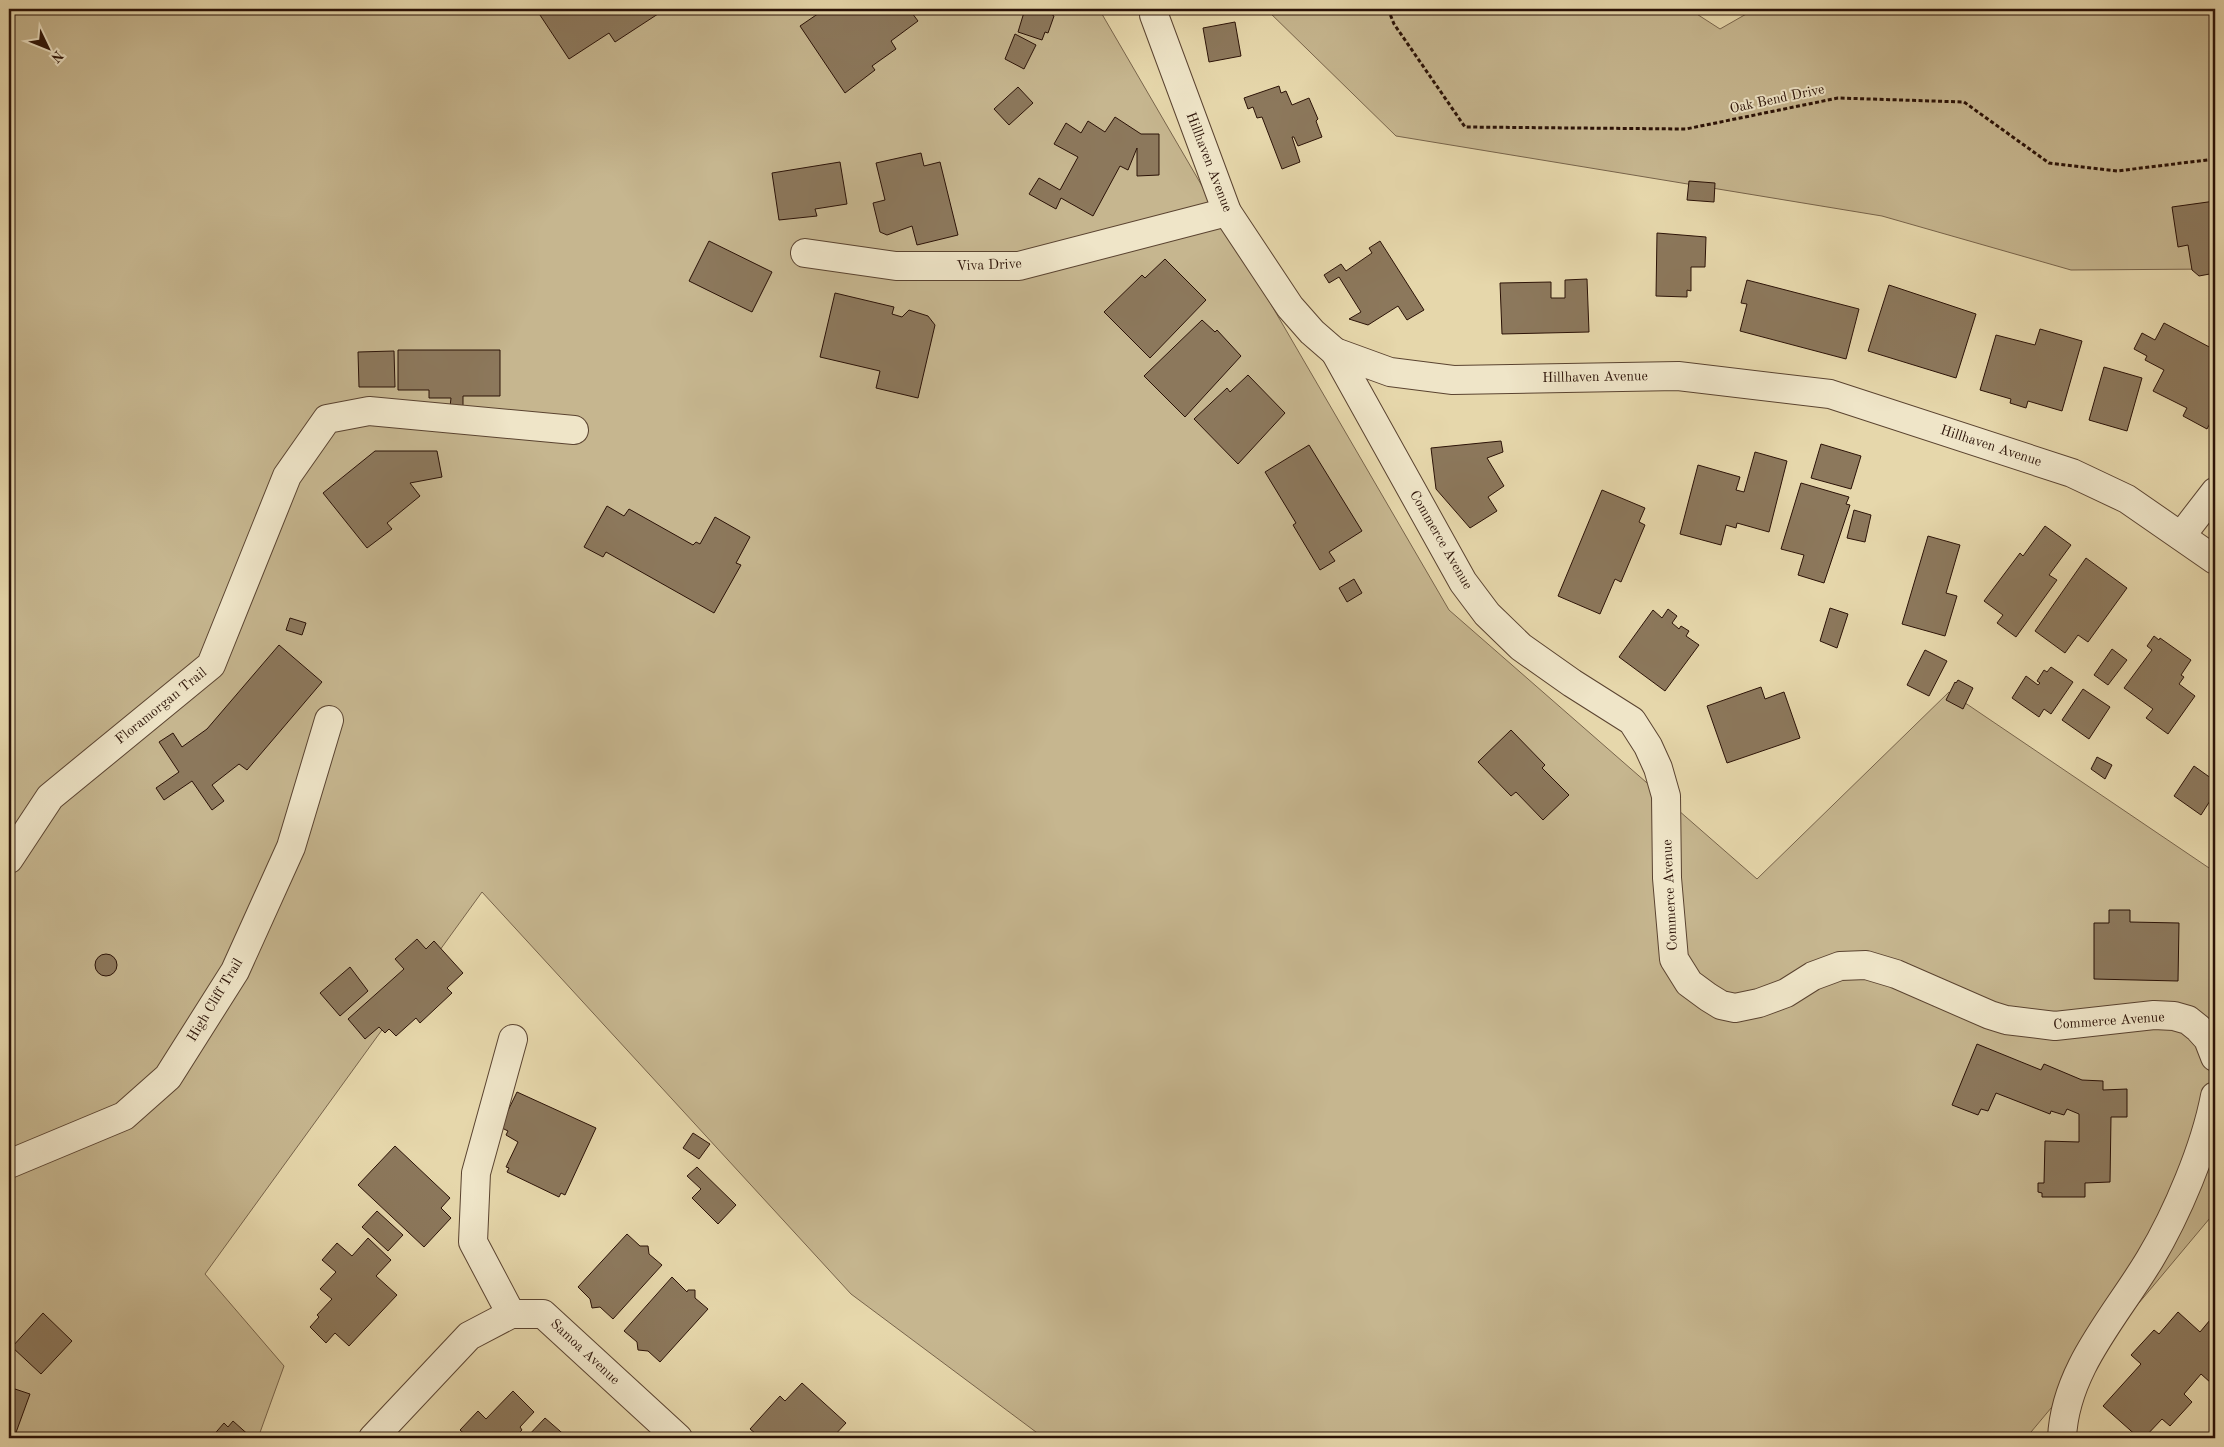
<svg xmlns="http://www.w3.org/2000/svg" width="2224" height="1447" font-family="'Old Standard TT',serif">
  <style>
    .green { fill: #c6b68f; stroke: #78644b }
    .building { fill: #8c785c; stroke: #2b1207 }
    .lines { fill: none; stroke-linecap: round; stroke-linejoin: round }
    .minor-casing { stroke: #5a4330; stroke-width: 30 }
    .path { stroke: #2b1207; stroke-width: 3; stroke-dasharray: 4 2.5; stroke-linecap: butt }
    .minor { stroke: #efe5c8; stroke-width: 28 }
    .labels { text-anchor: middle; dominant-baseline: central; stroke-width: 4; stroke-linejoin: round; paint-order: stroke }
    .street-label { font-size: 14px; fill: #2b1207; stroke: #efe5c8 }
  </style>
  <rect width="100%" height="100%" fill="#e6d7ab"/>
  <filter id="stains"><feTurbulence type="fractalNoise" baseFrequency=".004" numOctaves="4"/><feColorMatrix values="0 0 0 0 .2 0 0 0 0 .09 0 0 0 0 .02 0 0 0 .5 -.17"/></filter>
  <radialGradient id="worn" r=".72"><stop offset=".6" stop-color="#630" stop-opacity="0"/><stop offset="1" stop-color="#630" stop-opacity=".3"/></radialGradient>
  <g class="green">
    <polygon points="9,9 1099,9 1449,610 1757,879 1949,692 2215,872 2215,1212 2026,1438 1044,1438 851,1294 482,892 205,1274 284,1366 258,1438 9,1438"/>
    <polygon points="1266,9 1689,9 1720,29 1755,9 2215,9 2215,269 2071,270 1882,216 1396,136"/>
  </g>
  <g class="building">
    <polygon points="536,9 659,9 661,12 615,42 609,33 569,59"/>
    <polygon points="825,9 909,9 918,21 891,41 896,49 872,66 875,70 845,93 800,26"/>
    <polygon points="1025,9 1052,9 1051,14 1054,16 1048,33 1045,32 1042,40 1018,32"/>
    <polygon points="1235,22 1241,56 1209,62 1203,28"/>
    <polygon points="1015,34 1036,45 1024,69 1005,59"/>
    <polygon points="1279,86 1281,93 1286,91 1292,105 1309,98 1318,119 1316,121 1322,137 1298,146 1294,137 1292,137 1300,162 1282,169 1262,117 1257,118 1253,107 1248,109 1244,98"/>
    <polygon points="1018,87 1033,103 1009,125 994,109"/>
    <polygon points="1115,117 1141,134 1159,134 1159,175 1137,176 1137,148 1128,170 1120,166 1093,216 1061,198 1056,209 1029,194 1039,178 1060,190 1078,157 1054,144 1066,123 1081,133 1088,121 1105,132"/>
    <polygon points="921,153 924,166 940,162 958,235 917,245 912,226 887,235 880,232 873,203 885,200 876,163"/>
    <polygon points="840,162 847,204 815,209 817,216 779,220 772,173"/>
    <polygon points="1689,181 1715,183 1714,202 1687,200"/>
    <polygon points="2215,201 2215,273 2199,276 2192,270 2188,245 2178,247 2172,207"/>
    <polygon points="1657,233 1706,237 1705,267 1691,267 1691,291 1687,290 1687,297 1656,296"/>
    <polygon points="709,241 772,272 752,312 689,281"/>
    <polygon points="1380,241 1424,310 1407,320 1398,306 1368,325 1349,319 1361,312 1339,277 1329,283 1324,275 1341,264 1346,271 1372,253 1369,248"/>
    <polygon points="1165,259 1206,300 1150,358 1104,312 1142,275 1145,278"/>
    <polygon points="1587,279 1589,332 1502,334 1500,283 1551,282 1551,298 1565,298 1565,280"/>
    <polygon points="1747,280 1859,309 1846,359 1740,331 1747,304 1741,303"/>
    <polygon points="1889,285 1976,314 1956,378 1868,351"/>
    <polygon points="835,293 894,307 892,314 902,317 909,310 928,316 935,325 918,398 876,388 880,371 820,357"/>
    <polygon points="1202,320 1215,332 1217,330 1241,356 1185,417 1144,376"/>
    <polygon points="2164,323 2215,350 2215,414 2207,429 2183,416 2187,408 2153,391 2164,370 2145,360 2147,356 2134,349 2142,333 2155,340"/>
    <polygon points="2040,329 2082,341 2062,411 2028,401 2026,408 2010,403 2011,399 1980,390 1996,335 2035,345"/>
    <polygon points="398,350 500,350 500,396 463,396 463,407 450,407 451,398 429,398 429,390 398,390"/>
    <polygon points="394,351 395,387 359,387 358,352"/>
    <polygon points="2104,367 2142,378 2127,431 2089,420"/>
    <polygon points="1248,375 1285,413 1238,464 1194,419 1227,388 1230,392"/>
    <polygon points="1501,441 1503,452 1487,458 1504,486 1488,497 1497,511 1470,528 1436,489 1431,448"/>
    <polygon points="1821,444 1861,456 1851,489 1811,478"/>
    <polygon points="1309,445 1362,531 1329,552 1335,561 1320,570 1293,525 1296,523 1265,472"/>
    <polygon points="375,451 437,451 442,477 410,483 420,496 387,523 392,529 367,548 323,493"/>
    <polygon points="1755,452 1787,461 1769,532 1737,523 1736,528 1726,525 1721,545 1680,534 1698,465 1740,477 1736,490 1744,492"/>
    <polygon points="1801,483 1849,497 1846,504 1850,505 1824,583 1798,575 1804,555 1781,549"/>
    <polygon points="1602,490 1645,508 1639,522 1645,525 1621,582 1615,579 1600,614 1558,596"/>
    <polygon points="607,506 624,516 629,509 693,545 696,542 700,544 715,517 750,537 736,563 741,565 714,613 606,552 603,557 584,547"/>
    <polygon points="1854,510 1871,515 1865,542 1847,538"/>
    <polygon points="2045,526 2071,545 2049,575 2057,580 2016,637 1997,623 2003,615 1984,601 2020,553 2023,556"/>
    <polygon points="1928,536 1960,545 1946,593 1957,596 1945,636 1902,624"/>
    <polygon points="2086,558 2127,588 2088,642 2078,635 2065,653 2035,631"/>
    <polygon points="1354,579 1362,593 1347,602 1339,588"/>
    <polygon points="1830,608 1848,614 1837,648 1820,641"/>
    <polygon points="1668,609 1677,616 1672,623 1679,629 1681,626 1689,631 1686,636 1699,645 1665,691 1619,657 1653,610 1662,618"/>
    <polygon points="290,618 306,623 302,635 286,630"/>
    <polygon points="2154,636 2159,640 2160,638 2191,660 2181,675 2184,677 2179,684 2195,696 2168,734 2146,718 2153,709 2124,688 2152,650 2147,646"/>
    <polygon points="279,645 322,682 247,770 239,764 212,785 224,801 212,810 192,781 164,800 156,788 179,772 159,742 173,733 182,747 207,729"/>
    <polygon points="2112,649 2127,660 2108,685 2094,675"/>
    <polygon points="1925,650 1947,661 1929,696 1907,685"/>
    <polygon points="2051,667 2073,682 2051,714 2044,709 2039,717 2012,698 2026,676 2038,685 2040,683 2037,681 2044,670 2047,672"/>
    <polygon points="1958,680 1973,688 1963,709 1946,700 1955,682 1956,683"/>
    <polygon points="1761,687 1765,699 1784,692 1800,738 1727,763 1707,706"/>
    <polygon points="2083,689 2110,707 2089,739 2062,720"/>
    <polygon points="1511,730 1545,765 1542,768 1569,795 1543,820 1516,792 1511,796 1478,762"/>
    <polygon points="2097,757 2112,765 2105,779 2091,769"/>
    <polygon points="2194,766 2215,781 2215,793 2201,815 2174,796"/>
    <polygon points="2109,910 2130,910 2130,922 2179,923 2178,981 2094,979 2094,923 2109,923"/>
    <polygon points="417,939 426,949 434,941 463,973 447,988 452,993 420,1023 416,1018 396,1036 389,1029 385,1033 379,1027 365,1039 348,1019 404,969 395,959"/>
    <circle cx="106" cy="965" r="11"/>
    <polygon points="350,967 368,991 340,1016 320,993"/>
    <polygon points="1977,1044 2041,1070 2044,1064 2082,1080 2103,1081 2103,1090 2127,1089 2127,1117 2111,1117 2110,1182 2085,1183 2085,1197 2042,1197 2042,1193 2038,1192 2038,1183 2044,1183 2045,1141 2079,1142 2079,1114 2067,1109 2064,1115 2051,1111 2050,1114 1996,1093 1988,1111 1981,1109 1978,1115 1952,1105"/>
    <polygon points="517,1092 596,1128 565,1195 561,1193 559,1197 507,1172 509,1168 506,1167 518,1142 506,1135 508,1131 500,1127"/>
    <polygon points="693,1133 710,1144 699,1159 683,1148"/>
    <polygon points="395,1146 450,1198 441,1208 451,1218 424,1247 358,1185"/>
    <polygon points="697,1167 736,1205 718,1224 692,1198 701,1189 687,1176"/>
    <polygon points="377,1211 403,1235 388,1251 362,1227"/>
    <polygon points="627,1234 640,1246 648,1246 649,1254 662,1265 613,1319 600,1307 592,1308 590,1299 578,1287"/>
    <polygon points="368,1238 391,1260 376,1276 397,1295 349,1346 335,1333 326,1343 310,1327 319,1317 317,1315 332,1299 320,1289 336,1272 322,1260 337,1243 352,1256"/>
    <polygon points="672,1277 687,1292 688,1290 695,1290 695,1298 708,1309 660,1362 648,1351 638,1350 637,1342 624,1331"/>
    <polygon points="2178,1312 2200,1332 2215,1314 2215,1378 2211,1383 2201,1374 2184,1394 2192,1402 2170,1426 2162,1419 2144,1438 2139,1438 2103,1406 2141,1364 2131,1355 2154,1330 2159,1334"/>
    <polygon points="43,1313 72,1341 41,1374 12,1347"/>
    <polygon points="802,1383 846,1423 832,1438 761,1438 750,1429 780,1396 785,1401"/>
    <polygon points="9,1387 30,1394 14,1438 9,1438"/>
    <polygon points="513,1391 534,1412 520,1427 522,1430 514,1438 469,1438 460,1430 478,1411 486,1419"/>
    <polygon points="545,1418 568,1438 526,1438"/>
    <polygon points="233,1421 252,1438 211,1438 224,1423 228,1427"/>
  </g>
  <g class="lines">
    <defs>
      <g id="minor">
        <polyline points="1154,9 1154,15 1227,212 1290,307 1312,332 1335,352 1390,372 1453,380 1678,376 1830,394 2072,473 2127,499 2215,560"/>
        <polyline points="805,253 896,266 1019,266 1227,212"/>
        <polyline points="1335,352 1463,582 1487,614 1521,647 1572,683 1632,721 1648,746 1658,768 1666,796 1667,878 1674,959 1689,983 1708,997 1721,1005 1735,1008 1759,1003 1786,993 1813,976 1840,966 1866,965 1896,974 1990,1015 2006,1020 2055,1026 2154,1015 2174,1016 2188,1020 2198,1028 2208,1039 2215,1057"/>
        <polyline points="2181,536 2215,492"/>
        <polyline points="9,859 50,797 211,665 287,476 327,419 369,411 574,430"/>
        <polyline points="9,1164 124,1116 168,1077 235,971 291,847 329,720"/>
        <polyline points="511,1314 473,1242 476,1173 513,1039"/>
        <polyline points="373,1438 469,1336 511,1314 543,1314 678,1438"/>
        <path d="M2062,1438c3,-69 54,-122 88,-179 27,-45 55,-111 65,-163"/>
      </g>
    </defs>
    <use href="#minor" class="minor-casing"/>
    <polyline class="path" points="1388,9 1394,24 1465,127 1686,129 1838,98 1964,102 2049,163 2117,171 2215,159"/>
    <use href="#minor" class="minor"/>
  </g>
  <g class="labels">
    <g class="street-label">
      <text transform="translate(1777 99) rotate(-12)">Oak Bend Drive</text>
      <text transform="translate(1209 162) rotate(69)">Hillhaven Avenue</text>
      <text transform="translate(989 265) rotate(-2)">Viva Drive</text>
      <text transform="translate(1595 377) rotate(-1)">Hillhaven Avenue</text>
      <text transform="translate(1991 446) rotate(18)">Hillhaven Avenue</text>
      <text transform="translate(1441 540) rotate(60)">Commerce Avenue</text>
      <text transform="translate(161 706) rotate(-39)">Floramorgan Trail</text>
      <text transform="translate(1670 895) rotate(-93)">Commerce Avenue</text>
      <text transform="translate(215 1000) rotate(-59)">High Cliff Trail</text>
      <text transform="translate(2109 1021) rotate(-4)">Commerce Avenue</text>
      <text transform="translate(585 1352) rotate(43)">Samoa Avenue</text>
    </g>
  </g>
  <rect width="2224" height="1447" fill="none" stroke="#e6d7ab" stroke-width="30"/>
  <rect x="10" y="10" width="2204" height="1427" fill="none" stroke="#2b1207" stroke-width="2.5"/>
  <rect x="15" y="15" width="2194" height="1417" fill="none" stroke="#2b1207"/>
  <g transform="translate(48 48) rotate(133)" stroke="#efe5c8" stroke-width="4" paint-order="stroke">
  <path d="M0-4L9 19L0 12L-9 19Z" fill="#2b1207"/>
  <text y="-8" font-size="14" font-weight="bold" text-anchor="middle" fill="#2b1207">N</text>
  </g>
  <rect width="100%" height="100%" filter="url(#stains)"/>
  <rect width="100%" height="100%" fill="url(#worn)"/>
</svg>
